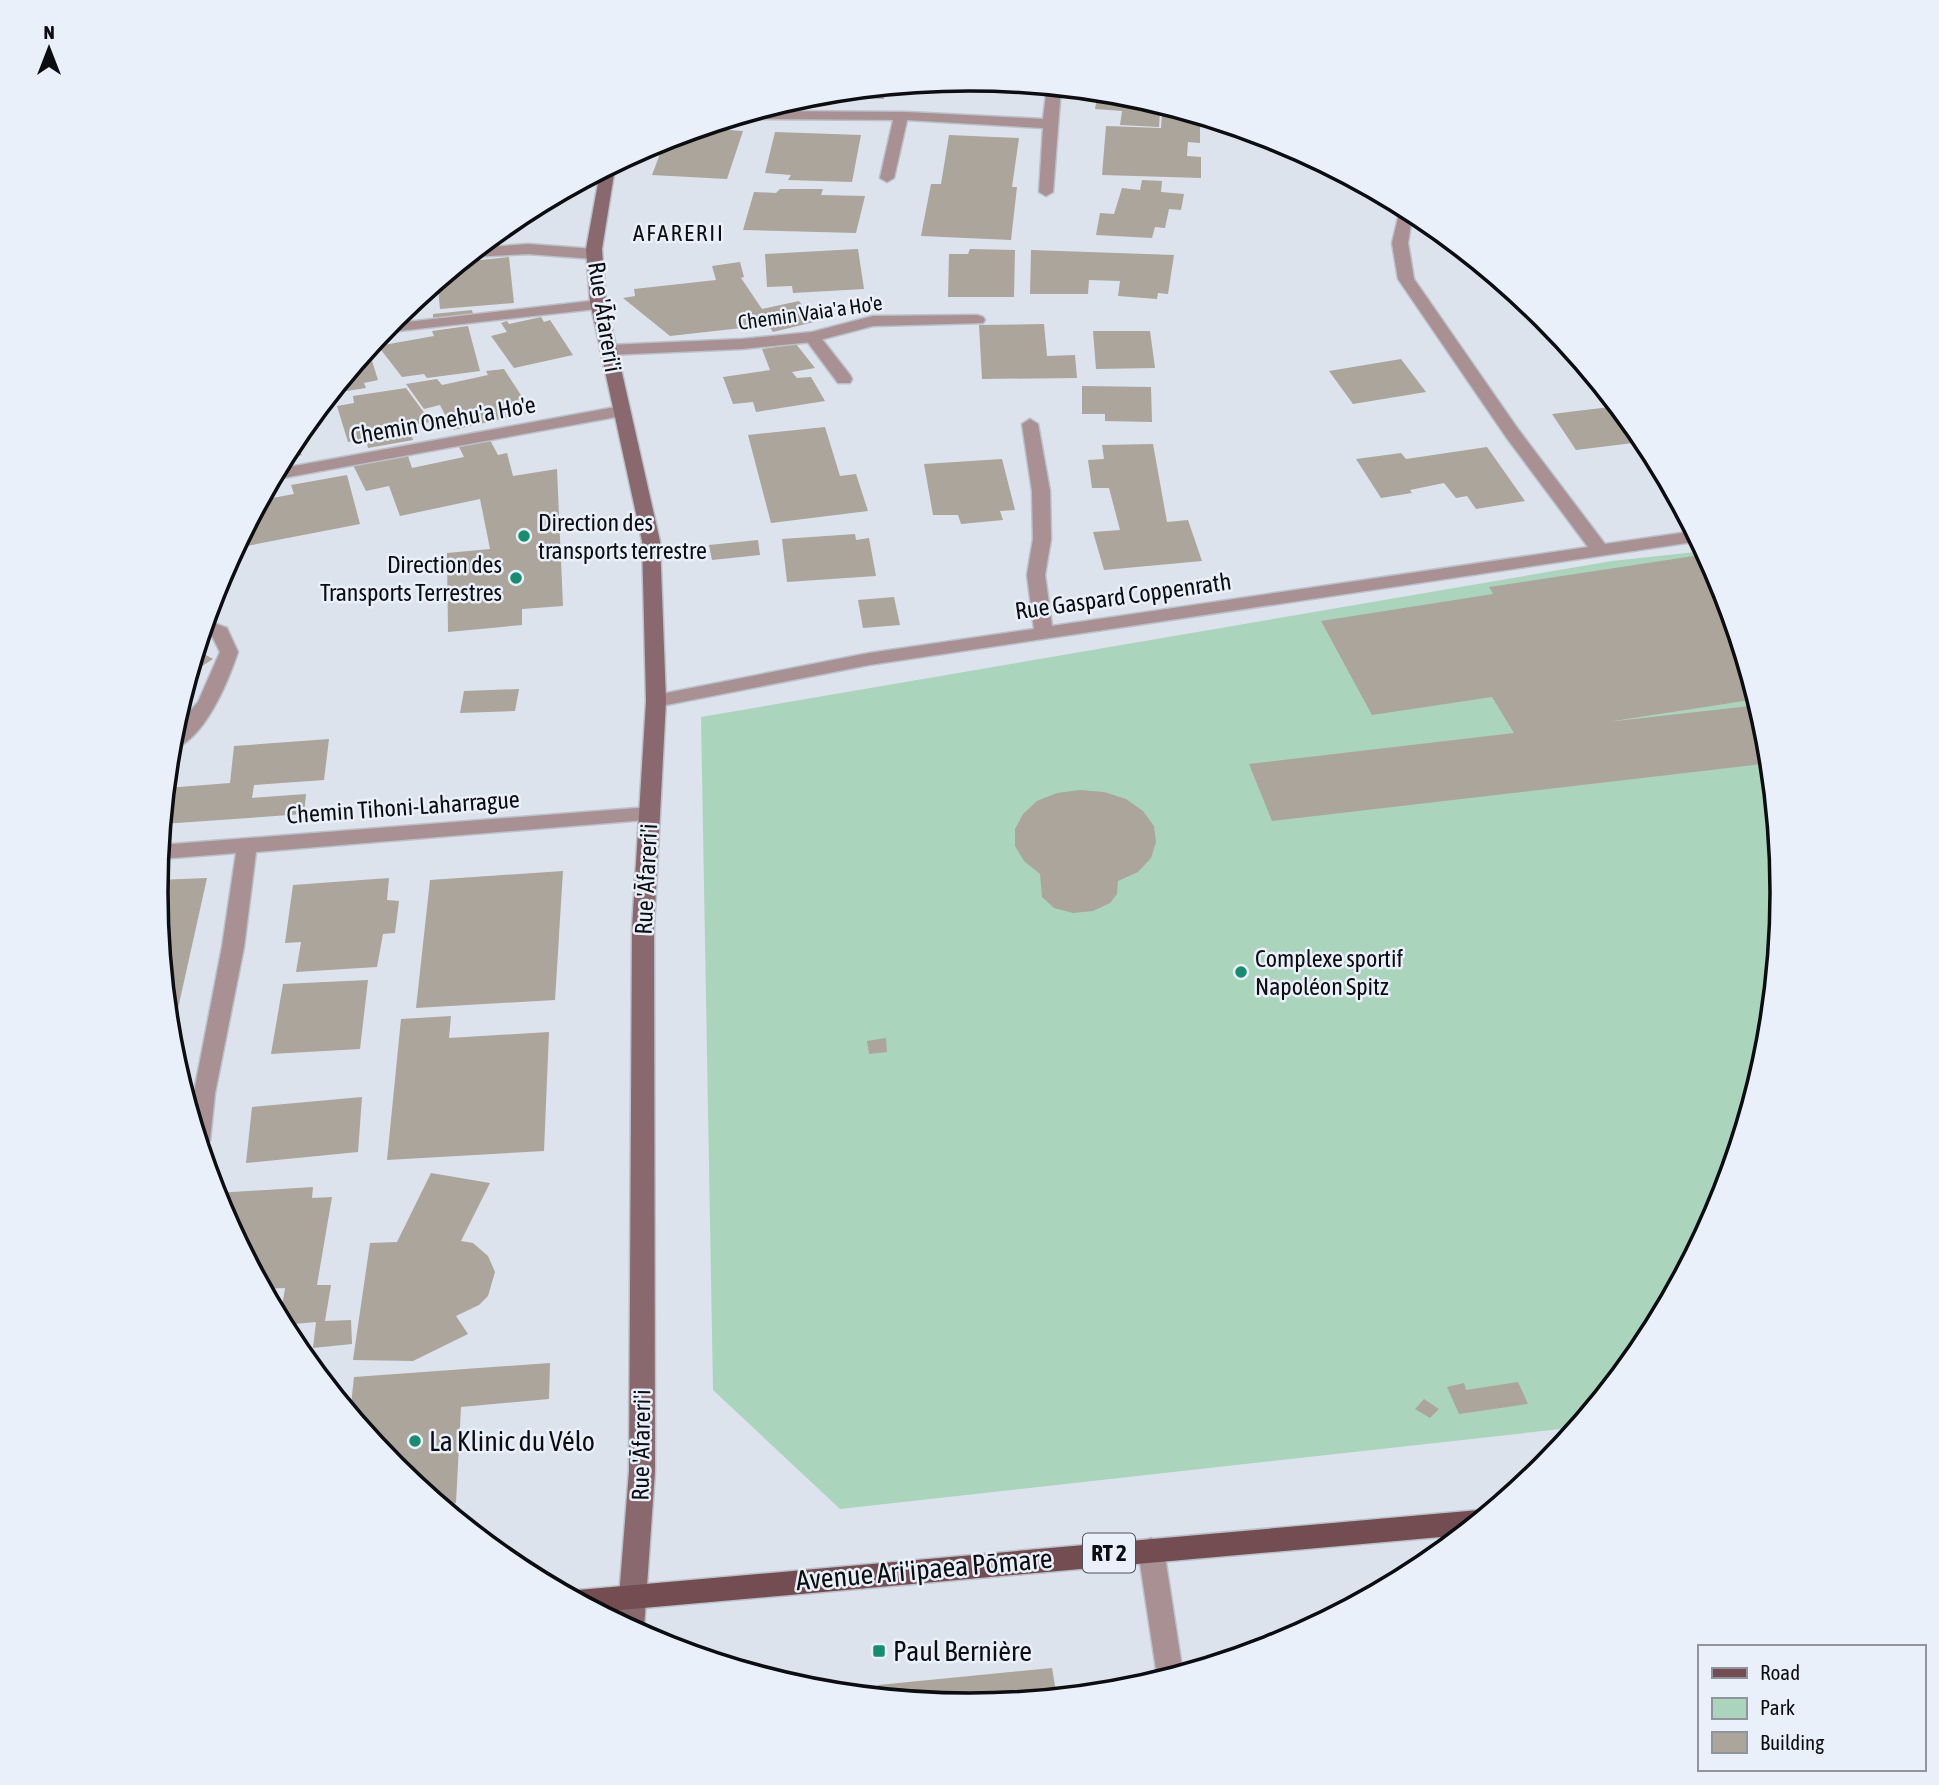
<svg xmlns="http://www.w3.org/2000/svg" width="1939" height="1785" font-family="'Asap Condensed',sans-serif">
  <style>
    .green { fill: #abd4bd }
    .building { fill: #aba59c }
    .lines { fill: none; stroke-linecap: round; stroke-linejoin: round }
    .lane-casing { stroke: #bbc1c9; stroke-width: 3 }
    .street-casing { stroke: #bbc1c9; stroke-width: 3 }
    .secondary-casing { stroke: #bbc1c9; stroke-width: 3 }
    .primary-casing { stroke: #bbc1c9; stroke-width: 3 }
    .lane { fill: #a89093; fill-rule: evenodd }
    .street { fill: #a89093; fill-rule: evenodd }
    .secondary { fill: #8a696e; fill-rule: evenodd }
    .primary { fill: #744d53; fill-rule: evenodd }
    .poi-dot { fill: #178d6f; stroke: #e9f0f9; stroke-width: 2.5 }
    .labels { text-anchor: middle; dominant-baseline: central; stroke-width: 5; stroke-linejoin: round; paint-order: stroke }
    .far-street-label { font-size: 21px; fill: #0b0d11; stroke: #e9f0f9 }
    .far-quarter-label { font-size: 23px; letter-spacing: 2px; fill: #0b0d11; stroke: #e9f0f9 }
    .shield { fill: #e9f0f9; stroke: #4e5157; stroke-width: 2 }
    .shield-label { font-size: 23px; font-weight: bold; fill: #0b0d11 }
    .street-label { font-size: 24px; fill: #0b0d11; stroke: #e9f0f9 }
    .poi-label { font-size: 24px; fill: #0b0d11; stroke: #e9f0f9; text-anchor: start }
    .near-poi-label { font-size: 28px; fill: #0b0d11; stroke: #e9f0f9; text-anchor: start }
    .near-street-label { font-size: 28px; fill: #0b0d11; stroke: #e9f0f9 }
    .rim { fill: none; stroke: #0b0d11; stroke-width: 3.5 }
  </style>
  <rect width="100%" height="100%" fill="#dce3ec"/>
  <polygon class="green" points="1705,551 1721,581 1768,734 1783,893 1768,1052 1721,1204 1646,1345 1579,1427 840,1509 713,1390 701,717 1612,561"/>
  <g class="building">
    <polygon points="887,87 884,99 808,96 811,94"/>
    <polygon points="1098,91 1129,94 1170,107 1170,112 1160,112 1159,127 1120,125 1122,111 1095,109"/>
    <polygon points="1162,114 1200,116 1200,143 1188,142 1187,156 1201,157 1201,178 1102,175 1106,126 1161,128"/>
    <polygon points="699,128 743,131 727,179 652,175 666,138 694,138"/>
    <polygon points="775,132 861,135 852,182 788,180 791,175 765,173"/>
    <polygon points="949,135 1019,138 1012,187 1017,187 1011,240 921,236 931,184 941,184"/>
    <polygon points="1142,180 1162,181 1161,192 1184,194 1181,210 1169,209 1165,228 1155,227 1152,238 1096,235 1100,213 1114,214 1122,188 1140,190"/>
    <polygon points="780,189 823,189 821,195 865,196 856,233 743,230 754,192 776,193"/>
    <polygon points="858,249 864,289 793,293 792,286 767,287 765,254"/>
    <polygon points="970,249 1015,250 1014,297 948,297 949,254 968,254"/>
    <polygon points="1031,250 1174,255 1168,294 1158,293 1157,299 1118,296 1120,281 1089,280 1088,294 1030,294"/>
    <polygon points="509,257 514,303 440,309 438,288 429,289 462,262"/>
    <polygon points="740,262 744,277 741,278 762,309 799,301 814,322 773,332 768,325 670,336 623,298 635,296 634,289 716,280 712,266"/>
    <polygon points="472,310 473,314 433,318 433,314"/>
    <polygon points="541,317 544,322 550,320 573,355 514,368 491,336 507,332 501,323 507,321 509,324"/>
    <polygon points="1044,324 1047,356 1075,355 1077,378 982,379 979,325"/>
    <polygon points="468,326 480,371 427,378 424,374 402,377 378,346 434,336 432,331"/>
    <polygon points="1093,331 1150,331 1155,368 1096,369"/>
    <polygon points="796,344 815,368 792,372 797,378 811,377 825,401 756,412 753,402 733,404 723,377 770,370 762,349"/>
    <polygon points="368,348 378,380 364,383 366,388 340,392 337,386"/>
    <polygon points="1401,359 1426,392 1353,404 1329,371"/>
    <polygon points="504,369 532,412 453,430 440,405 424,409 406,384 437,379 442,385 488,375 486,371"/>
    <polygon points="1082,386 1151,387 1152,422 1105,421 1105,414 1082,414"/>
    <polygon points="406,388 431,422 409,426 413,440 368,448 366,439 348,442 337,406 354,403 353,396"/>
    <polygon points="1618,406 1631,422 1629,422 1641,442 1576,450 1552,414"/>
    <polygon points="825,427 840,476 856,474 868,511 771,523 748,435"/>
    <polygon points="490,440 498,455 507,453 513,476 557,469 563,606 522,609 522,625 448,632 447,553 490,549 480,499 400,516 389,486 366,491 352,463 407,453 412,468 464,457 458,445"/>
    <polygon points="292,441 302,455 282,461"/>
    <polygon points="1153,444 1167,522 1188,520 1202,561 1104,570 1093,532 1120,530 1109,488 1092,488 1088,460 1104,459 1102,445"/>
    <polygon points="1487,447 1525,501 1476,509 1467,496 1456,498 1444,483 1410,490 1412,493 1381,498 1356,459 1401,453 1406,459"/>
    <polygon points="1002,459 1015,510 1000,511 1003,520 961,524 958,515 933,515 924,464"/>
    <polygon points="347,475 360,524 236,548 261,500 294,494 291,485"/>
    <polygon points="855,534 856,540 869,538 876,576 787,582 782,539"/>
    <polygon points="758,540 760,555 712,560 709,545"/>
    <polygon points="1707,554 1721,581 1757,699 1607,722 1759,705 1768,734 1771,763 1272,821 1249,764 1514,733 1492,697 1372,715 1321,621 1493,594 1489,587"/>
    <polygon points="894,597 900,625 863,628 858,600"/>
    <polygon points="197,650 213,659 190,674 192,665"/>
    <polygon points="519,689 515,711 460,713 464,691"/>
    <polygon points="329,739 324,780 254,785 252,798 306,794 304,814 162,824 166,788 230,783 234,746"/>
    <polygon points="1080,790 1104,792 1126,799 1143,811 1154,826 1156,842 1151,858 1138,872 1118,881 1117,894 1110,903 1093,911 1073,913 1054,908 1042,897 1040,874 1024,861 1015,846 1015,829 1023,814 1037,801 1057,793"/>
    <polygon points="563,871 555,1000 416,1008 430,880"/>
    <polygon points="207,878 177,1013 168,1013 157,880"/>
    <polygon points="389,878 387,900 399,901 395,933 383,934 377,967 296,972 301,942 285,943 293,885"/>
    <polygon points="368,980 360,1049 271,1054 283,984"/>
    <polygon points="451,1016 449,1038 549,1032 544,1151 387,1160 401,1019"/>
    <polygon points="886,1038 887,1052 869,1054 867,1041"/>
    <polygon points="362,1097 358,1152 246,1163 252,1107"/>
    <polygon points="431,1173 490,1183 461,1241 473,1243 488,1256 495,1272 488,1296 479,1305 456,1316 468,1334 413,1361 353,1360 370,1243 397,1242"/>
    <polygon points="313,1187 312,1198 332,1197 317,1285 331,1285 325,1321 351,1320 352,1344 313,1348 316,1322 283,1325 280,1320 285,1288 263,1289 216,1197 216,1193"/>
    <polygon points="550,1363 549,1399 461,1407 456,1503 439,1505 394,1468 350,1414 354,1377"/>
    <polygon points="1518,1382 1528,1404 1459,1414 1447,1387 1464,1383 1466,1390"/>
    <polygon points="1424,1399 1439,1409 1430,1418 1415,1409"/>
    <polygon points="1052,1668 1057,1698 969,1706 880,1697 878,1685"/>
  </g>
  <g class="lines">
    <defs>
      <g id="lane">
        <polygon points="901,112 908,116 894,178 887,182 880,178 894,116"/>
        <polygon points="812,332 818,334 850,375 852,379 850,383 838,383 806,340 804,337"/>
        <path d="M206,620l21,8 11,24c-10,30 -34,90 -68,98l2,-18 26,-30 22,-50 -8,-16 -10,-5z"/>
      </g>
      <g id="street">
        <polygon points="1047,87 1061,88 1053,192 1046,196 1039,192 1043,128 907,120 744,119 738,117 757,111 907,112 1043,119"/>
        <polygon points="1401,205 1413,211 1408,243 1414,279 1518,429 1605,544 1695,531 1700,541 869,665 656,707 649,705 646,701 649,697 656,695 869,653 1034,629 1027,575 1033,539 1032,491 1022,424 1030,419 1038,424 1050,491 1051,539 1045,575 1052,626 1588,547 1506,437 1398,279 1392,243"/>
        <polygon points="528,244 594,249 602,254 594,259 528,254 468,257 478,248"/>
        <polygon points="599,300 607,305 605,308 381,333 389,324"/>
        <polygon points="977,315 983,317 985,320 983,323 873,326 812,342 742,349 608,355 600,350 608,345 742,339 812,332 873,316"/>
        <polygon points="621,406 629,411 627,415 272,480 278,469"/>
        <polygon points="650,807 657,809 660,814 657,819 256,852 244,947 215,1093 210,1140 206,1146 201,1148 190,1113 222,947 236,853 160,859 160,845"/>
        <polygon points="1151,1538 1160,1542 1164,1550 1183,1674 1158,1682 1138,1550 1142,1542"/>
      </g>
      <polygon id="secondary" points="613,165 615,168 602,249 606,302 660,541 666,701 654,928 655,1471 644,1629 641,1635 617,1622 629,1471 632,928 646,701 642,541 590,302 586,249 600,172"/>
      <polygon id="primary" points="1479,1510 1488,1514 1463,1535 598,1612 567,1596 578,1590"/>
    </defs>
    <use href="#lane" class="lane-casing"/>
    <use href="#street" class="street-casing"/>
    <use href="#secondary" class="secondary-casing"/>
    <use href="#primary" class="primary-casing"/>
    <use href="#lane" class="lane"/>
    <use href="#street" class="street"/>
    <use href="#secondary" class="secondary"/>
    <use href="#primary" class="primary"/>
  </g>
  <g class="poi-dot">
    <circle cx="524" cy="536" r="7"/>
    <circle cx="516" cy="578" r="7"/>
    <circle cx="1241" cy="972" r="7"/>
    <circle cx="415" cy="1441" r="7"/>
    <rect x="872" y="1644" width="14" height="14" rx="3.5"/>
  </g>
  <g class="labels">
    <g class="far-street-label">
      <text transform="translate(810 312) rotate(-8)">Chemin Vaia'a Ho'e</text>
    </g>
    <g class="far-quarter-label">
      <text x="679" y="233">AFARERII</text>
    </g>
    <rect class="shield" x="1083" y="1533.5" width="52" height="39" rx="5"/>
    <g class="shield-label">
      <text x="1109" y="1553">RT 2</text>
    </g>
    <g class="street-label">
      <text transform="translate(605 317) rotate(81)">Rue 'Āfareri'i</text>
      <text transform="translate(443 420) rotate(-10)">Chemin Onehu'a Ho'e</text>
      <text transform="translate(1123 596) rotate(-8)">Rue Gaspard Coppenrath</text>
      <text transform="translate(403 807) rotate(-4)">Chemin Tihoni-Laharrague</text>
      <text transform="translate(646 879) rotate(-87)">Rue 'Āfareri'i</text>
      <text transform="translate(641 1445) rotate(-89)">Rue 'Āfareri'i</text>
    </g>
    <g class="poi-label">
      <text x="538" y="522">Direction des<tspan x="538" dy="28">transports terrestre</tspan></text>
      <text x="502" y="564" text-anchor="end">Direction des<tspan x="502" dy="28">Transports Terrestres</tspan></text>
      <text x="1255" y="958">Complexe sportif<tspan x="1255" dy="28">Napoléon Spitz</tspan></text>
    </g>
    <g class="near-poi-label">
      <text x="429" y="1441">La Klinic du Vélo</text>
      <text x="893" y="1651">Paul Bernière</text>
    </g>
    <g class="near-street-label">
      <text transform="translate(924 1569) rotate(-5)">Avenue Ari'ipaea Pōmare</text>
    </g>
  </g>
  <path d="M0 0H1939V1785H0ZM168 892a801 801 0 1 1 1602 0a801 801 0 1 1-1602 0Z" fill="#e9f0f9" fill-rule="evenodd"/>
  <path class="rim" d="M168 892a801 801 0 1 1 1602 0a801 801 0 1 1-1602 0Z"/>
  <rect x="1698" y="1645" width="228" height="126" fill="#e9f0f9" stroke="#90959c" stroke-width="2"/>
  <rect x="1712" y="1668" width="35" height="10" fill="#744d53" stroke="#90959c" stroke-width="2"/>
  <text x="1760" y="1680" font-size="21" fill="#0b0d11">Road</text>
  <rect x="1712" y="1698" width="35" height="21" fill="#abd4bd" stroke="#90959c" stroke-width="2"/>
  <text x="1760" y="1715" font-size="21" fill="#0b0d11">Park</text>
  <rect x="1712" y="1732" width="35" height="21" fill="#aba59c" stroke="#90959c" stroke-width="2"/>
  <text x="1760" y="1750" font-size="21" fill="#0b0d11">Building</text>
  <g transform="translate(49 49)" stroke="#e9f0f9" stroke-width="5" paint-order="stroke">
  <path d="M0-5L12 26L0 18L-12 26Z" fill="#0b0d11"/>
  <text y="-10" font-size="19" font-weight="bold" text-anchor="middle" fill="#0b0d11">N</text>
  </g>
</svg>
